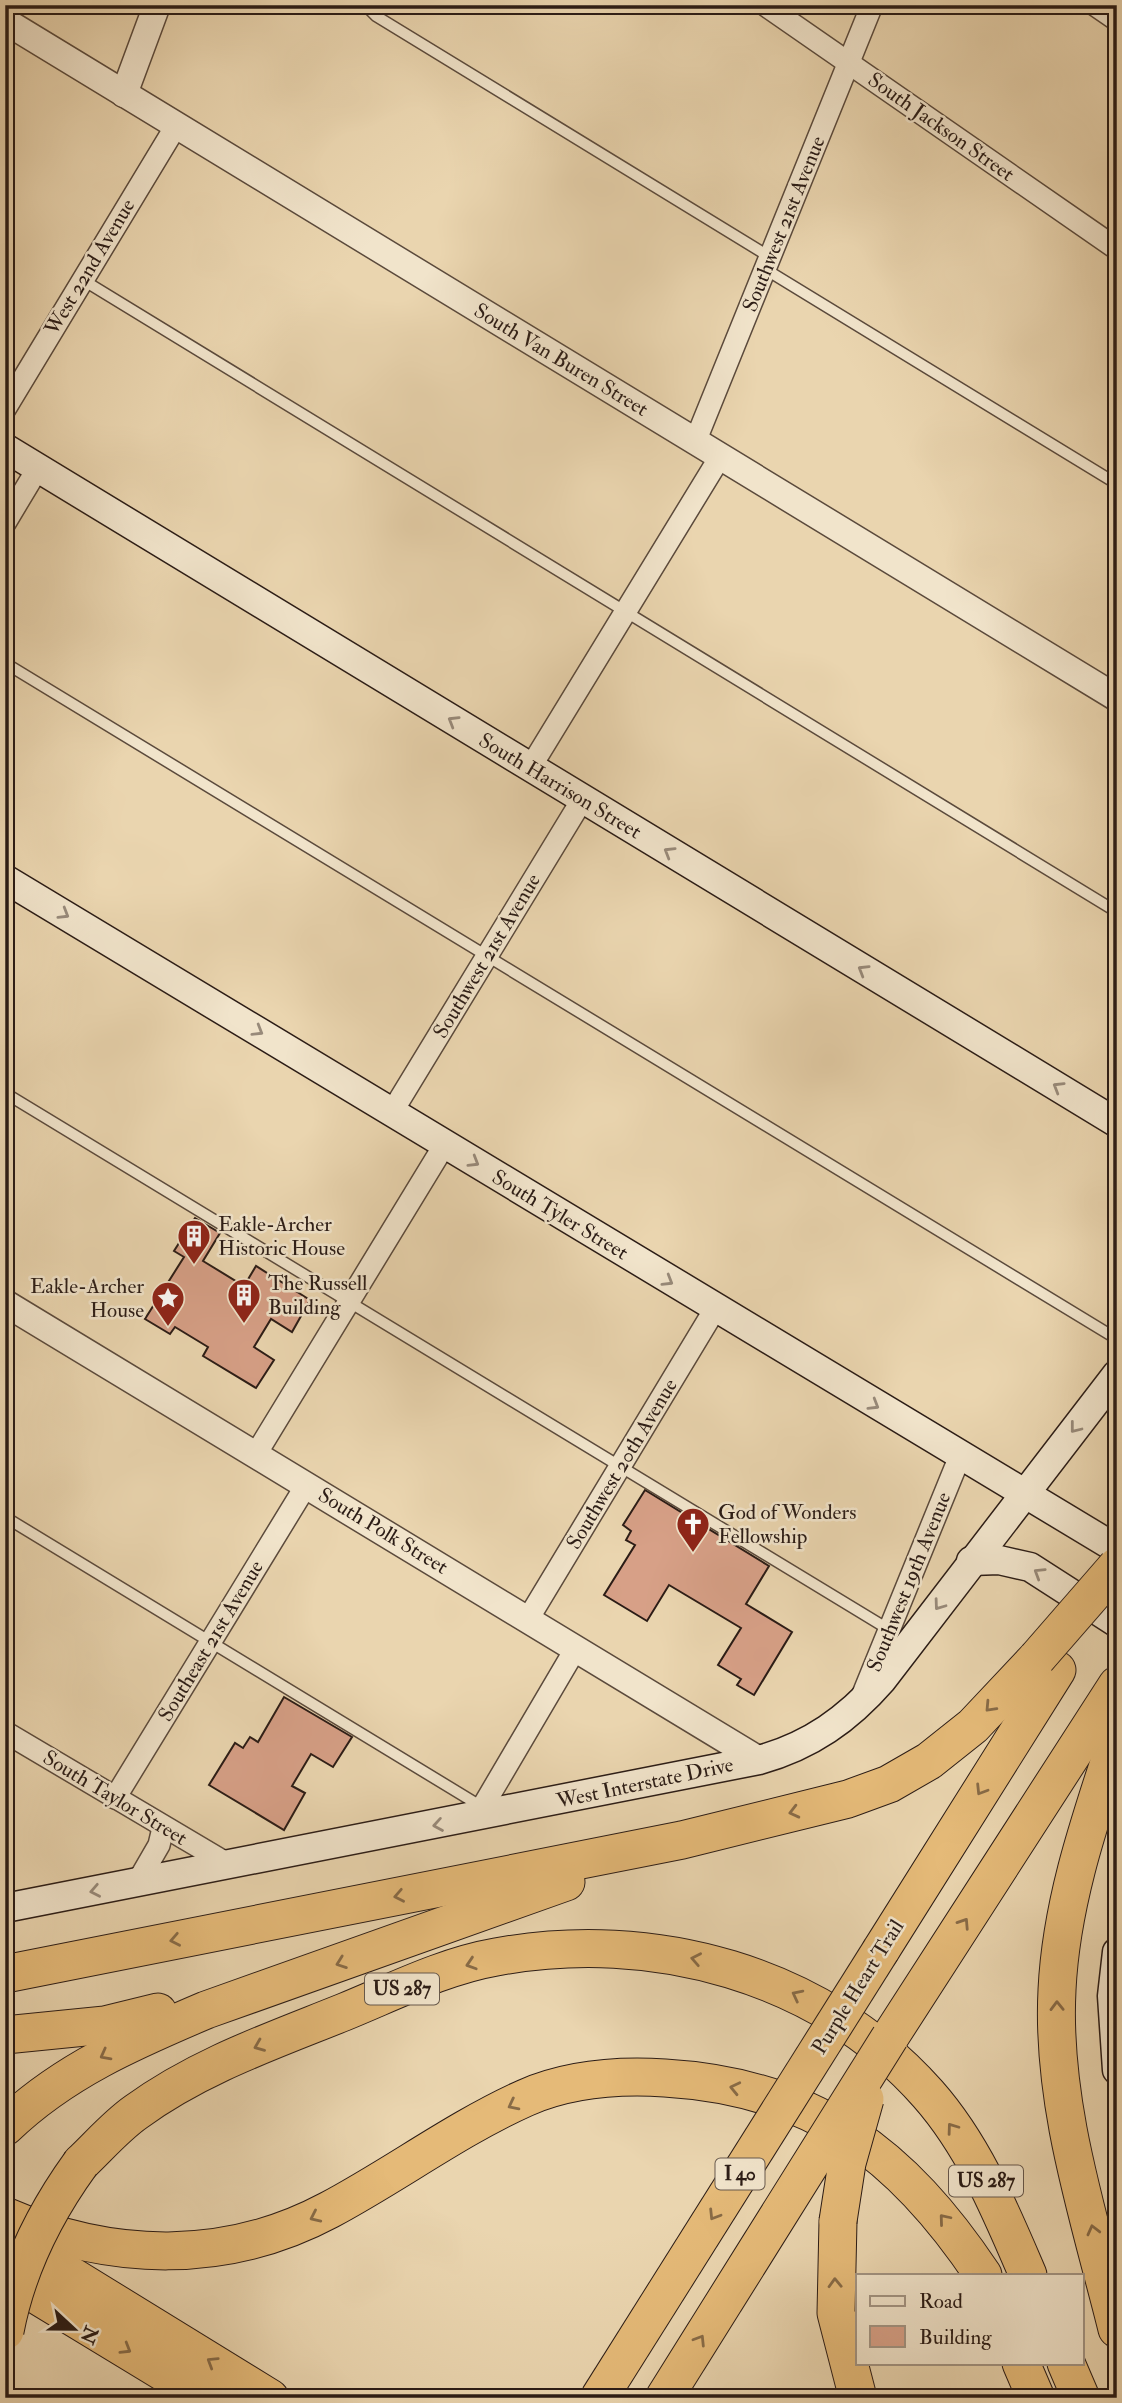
<svg xmlns="http://www.w3.org/2000/svg" width="1122" height="2403" font-family="'IM FELL Double Pica',serif">
  <style>
    .building { fill: #d7a087; stroke: #2b1c16; stroke-width: 2 }
    .lines { fill: none; stroke-linecap: round; stroke-linejoin: round }
    .service-casing { stroke: #5b4a3c; stroke-width: 13 }
    .minor-casing { stroke: #5b4a3c; stroke-width: 24 }
    .tertiary-casing { stroke: #5b4a3c; stroke-width: 29 }
    .secondary-casing { stroke: #2b1c16; stroke-width: 31 }
    .motorway-casing { stroke: #2b1c16; stroke-width: 39 }
    .service { stroke: #f1e4cb; stroke-width: 10 }
    .minor { stroke: #f1e4cb; stroke-width: 21 }
    .tertiary { stroke: #f1e4cb; stroke-width: 26 }
    .secondary { stroke: #f1e4cb; stroke-width: 28 }
    .motorway { stroke: #e5ba78; stroke-width: 37 }
    .motorway-bridge-casing { stroke: #2b1c16; stroke-width: 39; stroke-linecap: butt }
    .motorway-bridge { stroke: #e5ba78; stroke-width: 37 }
    .oneway { stroke: #988a7a }
    .oneway2 { stroke: #886b47 }
    .labels { text-anchor: middle; dominant-baseline: central; stroke-width: 5; stroke-linejoin: round; paint-order: stroke }
    .shield { fill: #f1e4cb; stroke: #66584c; stroke-width: 2 }
    .shield-label { font-size: 19px; font-weight: bold; fill: #2b1c16 }
    .street-label { font-size: 21px; fill: #2b1c16; stroke: #f1e4cb }
    .poi-label { font-size: 21px; fill: #2b1c16; stroke: #f1e4cb; text-anchor: start }
  </style>
  <rect width="100%" height="100%" fill="#ead5af"/>
  <filter id="stains"><feTurbulence type="fractalNoise" baseFrequency=".00286" numOctaves="4"/><feColorMatrix values="0 0 0 0 .2 0 0 0 0 .09 0 0 0 0 .02 0 0 0 .5 -.17"/></filter>
  <radialGradient id="worn" r=".72"><stop offset=".6" stop-color="#630" stop-opacity="0"/><stop offset="1" stop-color="#630" stop-opacity=".3"/></radialGradient>
  <g class="building">
    <polygon points="195,1218 220,1233 203,1261 244,1286 256,1266 310,1300 292,1332 271,1319 254,1347 274,1360 256,1388 203,1356 208,1347 175,1327 170,1334 145,1319 184,1257 174,1251"/>
    <polygon points="645,1490 769,1566 746,1604 792,1632 754,1695 737,1685 741,1679 718,1665 741,1628 669,1585 647,1621 604,1595 635,1545 626,1540 631,1531 623,1525"/>
    <polygon points="284,1697 352,1737 333,1767 311,1754 292,1786 305,1793 284,1830 209,1785 235,1743 243,1748 250,1737 258,1742"/>
  </g>
  <g class="lines">
    <defs>
      <g id="service">
        <polyline points="365,5 376,16 770,257"/>
        <polyline points="1085,5 1117,27"/>
        <polyline points="765,269 1117,484"/>
        <polyline points="83,280 1117,912"/>
        <polyline points="5,663 1117,1339"/>
        <polyline points="5,1093 888,1629"/>
        <polyline points="5,1517 482,1807"/>
      </g>
      <g id="minor">
        <polyline points="765,5 1117,249"/>
        <polyline points="5,409 176,126"/>
        <polyline points="695,442 872,5"/>
        <polyline points="5,523 38,468"/>
        <polyline points="530,768 720,457"/>
        <polyline points="392,1112 582,800"/>
        <polyline points="256,1454 445,1144"/>
        <polyline points="528,1619 715,1309"/>
        <polyline points="863,1694 960,1456"/>
        <polyline points="5,1732 226,1863"/>
        <polyline points="115,1798 307,1484"/>
        <polyline points="476,1818 576,1648"/>
        <polyline points="137,1883 159,1845 163,1828"/>
      </g>
      <g id="tertiary">
        <polyline points="5,21 1117,698"/>
        <polyline points="124,94 157,5"/>
        <polyline points="5,1303 759,1760"/>
      </g>
      <g id="secondary">
        <polyline points="5,448 1117,1123"/>
        <polyline points="5,879 1117,1549"/>
        <polyline points="971,1561 999,1560 1030,1567 1117,1623"/>
        <path d="M5,1908l754,-148c51,-14 89,-41 123,-80l235,-306"/>
        <polyline points="1117,1952 1112,1996 1117,2070"/>
      </g>
      <g id="motorway">
        <path d="M1117,1738c-27,82 -56,165 -60,252 -6,115 33,230 60,339"/>
        <polyline points="881,1950 1057,1670"/>
        <polyline points="5,1974 682,1840 848,1799 889,1784 929,1761 973,1726 1037,1658"/>
        <polyline points="5,2035 105,2025 158,2012"/>
        <polyline points="890,2037 1117,1685"/>
        <path d="M5,2127c58,-56 128,-86 201,-117l360,-128"/>
        <path d="M81,2163c18,-17 35,-37 55,-51 63,-46 136,-71 208,-100 49,-20 100,-46 152,-55 156,-29 325,16 432,137 46,52 73,118 100,181"/>
        <path d="M5,2216c106,46 221,49 324,-6 66,-35 127,-81 196,-112 43,-19 93,-23 140,-20 150,9 237,76 318,197"/>
        <polyline points="838,2221 836,2313 858,2398"/>
        <polyline points="5,2235 270,2398"/>
        <polyline points="5,2276 206,2398"/>
        <polyline points="1021,2363 1036,2398"/>
        <polyline points="1066,2363 1081,2398"/>
      </g>
    </defs>
    <use href="#service" class="service-casing"/>
    <use href="#minor" class="minor-casing"/>
    <use href="#tertiary" class="tertiary-casing"/>
    <use href="#secondary" class="secondary-casing"/>
    <use href="#motorway" class="motorway-casing"/>
    <use href="#service" class="service"/>
    <use href="#minor" class="minor"/>
    <use href="#tertiary" class="tertiary"/>
    <use href="#secondary" class="secondary"/>
    <use href="#motorway" class="motorway"/>
    <defs>
      <g id="motorway-bridge">
        <polyline points="1037,1658 1117,1566"/>
        <polyline points="838,2221 847,2163 865,2099"/>
        <path d="M5,2331c12,-63 39,-117 76,-168"/>
        <polyline points="599,2398 881,1950"/>
        <polyline points="664,2398 890,2037"/>
      </g>
    </defs>
    <use href="#motorway-bridge" class="motorway-bridge-casing"/>
    <use href="#motorway-bridge" class="motorway-bridge"/>
  </g>
  <defs><path id="oneway-chevron" d="M-2-3.5L2.5 0L-2 3.5" fill="none" stroke-width="1.6" stroke-linecap="round" stroke-linejoin="round" transform="scale(1.75)"/></defs>
  <g class="oneway">
    <use href="#oneway-chevron" transform="translate(453 721) rotate(-149)"/>
    <use href="#oneway-chevron" transform="translate(669 852) rotate(-149)"/>
    <use href="#oneway-chevron" transform="translate(64 914) rotate(31)"/>
    <use href="#oneway-chevron" transform="translate(863 970) rotate(-149)"/>
    <use href="#oneway-chevron" transform="translate(258 1031) rotate(31)"/>
    <use href="#oneway-chevron" transform="translate(1058 1087) rotate(-149)"/>
    <use href="#oneway-chevron" transform="translate(474 1162) rotate(31)"/>
    <use href="#oneway-chevron" transform="translate(668 1281) rotate(31)"/>
    <use href="#oneway-chevron" transform="translate(874 1405) rotate(31)"/>
    <use href="#oneway-chevron" transform="translate(1075 1428) rotate(128)"/>
    <use href="#oneway-chevron" transform="translate(1039 1573) rotate(-148)"/>
    <use href="#oneway-chevron" transform="translate(939 1605) rotate(126)"/>
    <use href="#oneway-chevron" transform="translate(438 1825) rotate(170)"/>
    <use href="#oneway-chevron" transform="translate(95 1891) rotate(169)"/>
  </g>
  <g class="oneway2">
    <use href="#oneway-chevron" transform="translate(990 1707) rotate(133)"/>
    <use href="#oneway-chevron" transform="translate(981 1790) rotate(122)"/>
    <use href="#oneway-chevron" transform="translate(794 1812) rotate(166)"/>
    <use href="#oneway-chevron" transform="translate(399 1896) rotate(169)"/>
    <use href="#oneway-chevron" transform="translate(964 1923) rotate(-57)"/>
    <use href="#oneway-chevron" transform="translate(175 1940) rotate(169)"/>
    <use href="#oneway-chevron" transform="translate(696 1959) rotate(-169)"/>
    <use href="#oneway-chevron" transform="translate(341 1963) rotate(160)"/>
    <use href="#oneway-chevron" transform="translate(471 1964) rotate(162)"/>
    <use href="#oneway-chevron" transform="translate(797 1995) rotate(-153)"/>
    <use href="#oneway-chevron" transform="translate(1057 2006) rotate(-91)"/>
    <use href="#oneway-chevron" transform="translate(259 2046) rotate(158)"/>
    <use href="#oneway-chevron" transform="translate(105 2055) rotate(152)"/>
    <use href="#oneway-chevron" transform="translate(735 2088) rotate(-167)"/>
    <use href="#oneway-chevron" transform="translate(513 2105) rotate(153)"/>
    <use href="#oneway-chevron" transform="translate(952 2128) rotate(-126)"/>
    <use href="#oneway-chevron" transform="translate(714 2215) rotate(122)"/>
    <use href="#oneway-chevron" transform="translate(315 2217) rotate(155)"/>
    <use href="#oneway-chevron" transform="translate(944 2219) rotate(-130)"/>
    <use href="#oneway-chevron" transform="translate(1093 2230) rotate(-104)"/>
    <use href="#oneway-chevron" transform="translate(835 2283) rotate(-92)"/>
    <use href="#oneway-chevron" transform="translate(700 2340) rotate(-58)"/>
    <use href="#oneway-chevron" transform="translate(126 2349) rotate(31)"/>
    <use href="#oneway-chevron" transform="translate(212 2362) rotate(-148)"/>
  </g>
  <defs>
    <symbol id="building-pin" viewBox="-11 -11 22 30"><path d="M0 17L-7.5 6A9.5 9.5 0 1 1 7.5 6Z" fill="#8f2418" stroke="#f1e4cb"/><path d="M-4-6H4V6H1V3H-1V6H-4ZM-2.5-4.3h1.7v1.8h-1.7ZM.8-4.3h1.7v1.8H.8ZM-2.5-1h1.7V.8h-1.7ZM.8-1h1.7V.8H.8Z" fill="#fff"/></symbol>
    <symbol id="sight-pin" viewBox="-11 -11 22 30"><path d="M0 17L-7.5 6A9.5 9.5 0 1 1 7.5 6Z" fill="#8f2418" stroke="#f1e4cb"/><path d="M0-6L1.8-2.2L6-1.7L2.9 1.2L3.7 5.4L0 3.3L-3.7 5.4L-2.9 1.2L-6-1.7L-1.8-2.2Z" fill="#fff"/></symbol>
    <symbol id="church-pin" viewBox="-11 -11 22 30"><path d="M0 17L-7.5 6A9.5 9.5 0 1 1 7.5 6Z" fill="#8f2418" stroke="#f1e4cb"/><path d="M-1.2-6h2.4v3.5h3.3v2.4h-3.3V6h-2.4V-.1h-3.3v-2.4h3.3Z" fill="#fff"/></symbol>
  </defs>
  <g fill-rule="evenodd">
    <use href="#building-pin" x="175" y="1217" width="38" height="52"/>
    <use href="#building-pin" x="225" y="1276" width="38" height="52"/>
    <use href="#sight-pin" x="149" y="1279" width="38" height="52"/>
    <use href="#church-pin" x="674" y="1505" width="38" height="52"/>
  </g>
  <g class="labels">
    <g class="shield">
      <rect x="365" y="1973.5" width="74" height="31" rx="5"/>
      <rect x="715.5" y="2158.5" width="49" height="31" rx="5"/>
      <rect x="949" y="2165.5" width="74" height="31" rx="5"/>
    </g>
    <g class="shield-label">
      <text x="402" y="1989">US 287</text>
      <text x="740" y="2174">I 40</text>
      <text x="986" y="2181">US 287</text>
    </g>
    <g class="street-label">
      <text transform="translate(941 127) rotate(35)">South Jackson Street</text>
      <text transform="translate(784 224) rotate(-68)">Southwest 21st Avenue</text>
      <text transform="translate(90 267) rotate(-59)">West 22nd Avenue</text>
      <text transform="translate(561 360) rotate(31)">South Van Buren Street</text>
      <text transform="translate(560 786) rotate(31)">South Harrison Street</text>
      <text transform="translate(487 956) rotate(-59)">Southwest 21st Avenue</text>
      <text transform="translate(560 1215) rotate(31)">South Tyler Street</text>
      <text transform="translate(622 1464) rotate(-59)">Southwest 20th Avenue</text>
      <text transform="translate(383 1531) rotate(31)">South Polk Street</text>
      <text transform="translate(909 1582) rotate(-68)">Southwest 19th Avenue</text>
      <text transform="translate(211 1641) rotate(-59)">Southeast 21st Avenue</text>
      <text transform="translate(645 1783) rotate(-12)">West Interstate Drive</text>
      <text transform="translate(115 1798) rotate(31)">South Taylor Street</text>
      <text transform="translate(858 1987) rotate(-58)">Purple Heart Trail</text>
    </g>
    <g class="poi-label">
      <text x="218" y="1224">Eakle-Archer<tspan x="218" dy="24">Historic House</tspan></text>
      <text x="268" y="1283">The Russell<tspan x="268" dy="24">Building</tspan></text>
      <text x="144" y="1286" text-anchor="end">Eakle-Archer<tspan x="144" dy="24">House</tspan></text>
      <text x="718" y="1512">God of Wonders<tspan x="718" dy="24">Fellowship</tspan></text>
    </g>
  </g>
  <rect width="1122" height="2403" fill="none" stroke="#ead5af" stroke-width="28"/>
  <rect x="7" y="7" width="1108" height="2389" fill="none" stroke="#2b1c16" stroke-width="3.5"/>
  <rect x="14" y="14" width="1094" height="2375" fill="none" stroke="#2b1c16" stroke-width="2"/>
  <rect x="856" y="2274" width="228" height="91" fill="#f1e4cb" stroke="#a29483" stroke-width="2"/>
  <rect x="870" y="2296" width="35" height="10" fill="#f1e4cb" stroke="#a29483" stroke-width="2"/>
  <text x="919" y="2308" font-size="21" fill="#2b1c16">Road</text>
  <rect x="870" y="2326" width="35" height="21" fill="#d7a087" stroke="#a29483" stroke-width="2"/>
  <text x="919" y="2344" font-size="21" fill="#2b1c16">Building</text>
  <g transform="translate(74 2329) rotate(112)" stroke="#f1e4cb" stroke-width="5" paint-order="stroke">
  <path d="M0-5L12 26L0 18L-12 26Z" fill="#2b1c16"/>
  <text y="-10" font-size="19" font-weight="bold" text-anchor="middle" fill="#2b1c16">N</text>
  </g>
  <rect width="100%" height="100%" filter="url(#stains)"/>
  <rect width="100%" height="100%" fill="url(#worn)"/>
</svg>
